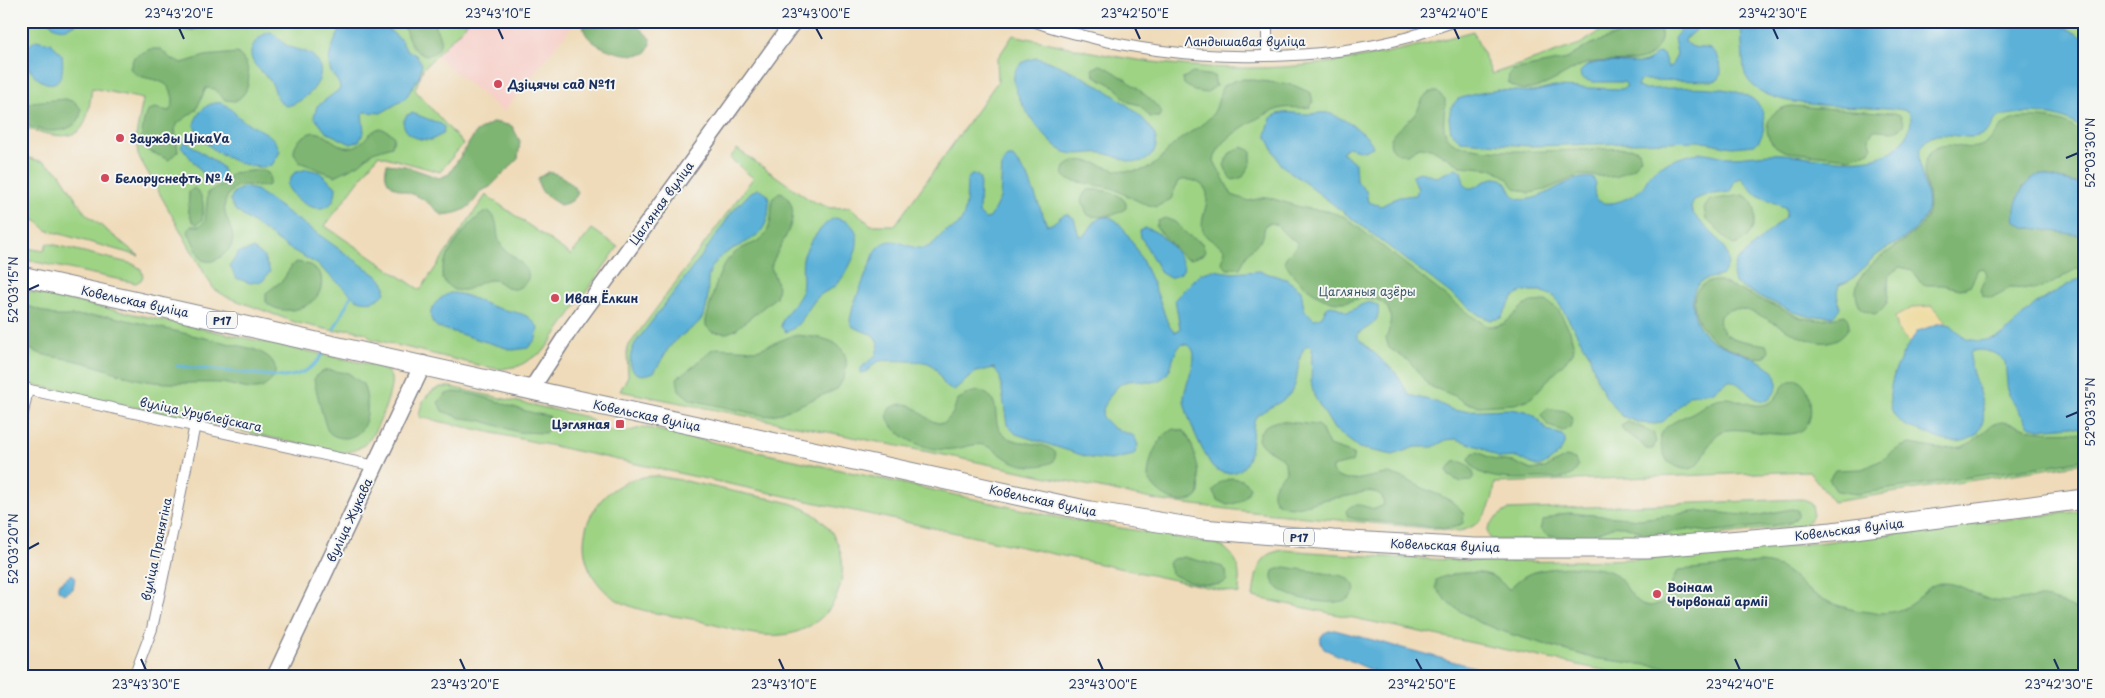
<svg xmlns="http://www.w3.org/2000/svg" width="2105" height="698" font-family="'Playpen Sans',sans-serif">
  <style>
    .built { fill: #f7d0ca }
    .green { fill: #9ed384; stroke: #5c8171 }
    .forest { fill: #7eb572; stroke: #4c7268 }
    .sand { fill: #eeda9e; stroke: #84847e }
    .water { fill: #5cb1d8; stroke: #3c709b }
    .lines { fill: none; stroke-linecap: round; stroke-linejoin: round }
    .stream { stroke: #5cb1d8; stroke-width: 3 }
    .street-casing { stroke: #85858c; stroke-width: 12 }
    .secondary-casing { stroke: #85858c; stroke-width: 18 }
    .primary-casing { stroke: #85858c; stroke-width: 19 }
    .highway-casing { stroke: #85858c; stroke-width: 21 }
    .street { stroke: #fff; stroke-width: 10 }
    .secondary { stroke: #fff; stroke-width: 15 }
    .primary { stroke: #fff; stroke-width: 16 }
    .highway { stroke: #fff; stroke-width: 19 }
    .ticks { fill: none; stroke: #1b2f5e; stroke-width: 2 }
    .poi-dot { fill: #d1495b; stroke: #f6f6f2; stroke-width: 2 }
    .labels { text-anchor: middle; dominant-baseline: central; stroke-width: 4; stroke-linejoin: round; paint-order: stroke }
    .shield { fill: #f6f6f2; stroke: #5d6b8a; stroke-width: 1 }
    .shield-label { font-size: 11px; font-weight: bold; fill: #1b2f5e }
    .street-label { font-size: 12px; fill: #1b2f5e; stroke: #f6f6f2 }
    .poi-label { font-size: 12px; font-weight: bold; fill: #1b2f5e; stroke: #f6f6f2; text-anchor: start }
    .park-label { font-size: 12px; fill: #3c5868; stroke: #f6f6f2 }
    .neatline { fill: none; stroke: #1b2f5e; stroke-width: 2 }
    .ticks-label { font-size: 12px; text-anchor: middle; fill: #1b2f5e }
  </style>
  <rect width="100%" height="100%" fill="#f6f6f2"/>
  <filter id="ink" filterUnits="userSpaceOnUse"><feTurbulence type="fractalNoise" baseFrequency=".02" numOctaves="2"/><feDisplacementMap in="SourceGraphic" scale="10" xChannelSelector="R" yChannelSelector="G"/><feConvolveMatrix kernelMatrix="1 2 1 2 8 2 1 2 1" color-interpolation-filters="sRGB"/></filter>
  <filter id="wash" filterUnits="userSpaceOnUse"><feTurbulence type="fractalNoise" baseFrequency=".0096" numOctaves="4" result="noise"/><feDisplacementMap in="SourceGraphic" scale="20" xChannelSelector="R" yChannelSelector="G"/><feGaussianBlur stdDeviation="1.12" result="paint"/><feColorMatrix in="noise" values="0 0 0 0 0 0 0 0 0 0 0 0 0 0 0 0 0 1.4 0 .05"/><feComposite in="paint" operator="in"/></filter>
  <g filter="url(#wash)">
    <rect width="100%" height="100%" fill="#efdbb9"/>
    <polygon class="built" points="469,21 576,21 503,112 436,56"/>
    <g class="green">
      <path d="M21,21h448l-46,48 -8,21 48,54 -23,28 -62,-17 -53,71 95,64 66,-95 85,60 21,-26 26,18 -74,104 -25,15 -18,3 -15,-2 -114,-28 -6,-6 -17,-4 -14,2 -38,-8 -70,-26 -13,-8 -7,-11 -69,-123 -2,-19 7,-37 -51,-11c-2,12 -3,28 -9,38 -11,19 -46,5 -62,1z"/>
      <path d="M1617,21h467v442l-251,39 -24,-31 -314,12c-2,23 -12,44 -36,48l-207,-19 -91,-11 -207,-44 -334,-66 8,-15 -1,-28 126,-170 -23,-20 7,-9 73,51 20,8 20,-1 21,18h24l103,-144 -1,-22 16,-24c52,11 104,24 157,29 109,12 199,-3 303,-33l19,43 88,-30z"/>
      <polygon points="21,156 44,162 59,172 85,213 139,256 46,230 37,221 21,218"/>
      <polygon points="47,243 133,264 141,269 143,276 141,280 136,283 21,259 21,247 44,251"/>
      <path d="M21,290l356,76c6,3 12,5 14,12 3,11 -14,54 -23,63 -7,8 -17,11 -28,12l-319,-71z"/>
      <path d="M441,387h9l137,30c21,17 30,19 56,10l418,91 156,26c23,11 23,27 22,50l-820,-177c2,-16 7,-24 22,-30z"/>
      <path d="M658,476c31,5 62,13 93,19 20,4 43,6 61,18 16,10 27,27 30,46 2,19 -3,38 -15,53 -12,13 -29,22 -46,23 -27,3 -63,-10 -89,-16 -22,-4 -47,-6 -67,-15 -7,-3 -13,-7 -19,-12 -48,-46 -11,-117 52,-116z"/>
      <path d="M1802,499l9,5c5,10 0,17 -9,21l-128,15h-182c-13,-11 6,-25 16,-30z"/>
      <path d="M2084,511v166h-448l-383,-80c3,-23 4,-44 31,-47 115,9 231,15 346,9 152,-7 303,-33 454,-48z"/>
    </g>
    <g class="forest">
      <polygon points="178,21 219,21 189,31 183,29"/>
      <path d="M401,21h31c7,13 16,27 -3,34 -20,0 -20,-21 -28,-34z"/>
      <path d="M584,21h48l18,17 1,6 -5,9c-16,7 -69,-7 -62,-32z"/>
      <path d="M1642,21c26,0 23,24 7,35 -15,10 -46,2 -64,8 -20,7 -57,40 -77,18l1,-8 4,-4 54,-11 22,-14 36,-13z"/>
      <path d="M150,49h11l10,10 11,4 23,-7 32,-3c16,11 16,40 -2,48l-10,-1 -10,-11 -9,-1 -10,22 -18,13 -3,6 3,22 -9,9 -22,-10 -6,-11 3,-19 5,-10 6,-2 14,3c4,-5 5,-10 3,-16 -5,-22 -33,-11 -42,-27l4,-11z"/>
      <path d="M1100,65c12,2 57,37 61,47l-2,5h-9l-10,-12 -12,-3 -14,-16 -19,-10 -3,-7z"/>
      <polygon points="1193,73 1214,76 1216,86 1206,93 1194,91 1184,84 1183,78"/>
      <path d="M1245,79l48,6 18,8 2,10 -3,4c-11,2 -21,-1 -31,2 -19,6 -63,30 -65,52l18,34 17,6 18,-4 36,11 25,3 17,6 125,98 17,11h9l9,-3 17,-16 9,-5 15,-1 12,8 12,22 4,16 -1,6 -42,45 -16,6 -36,2 -13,-3 -11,-7 -26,-10 -19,-24 -21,-14 -3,-10c8,-18 7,-38 -18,-40 -10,-1 -20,5 -30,4 -17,0 -49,-25 -53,-41l1,-4 11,-11v-4c-4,-3 -8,-4 -11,-7 -7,-6 -10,-16 -21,-10l-2,12 -15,16 -8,15 -13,1 -5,-6 3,-13c-5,-8 -19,-9 -22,-19 -5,-17 16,-38 -6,-49 -7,-3 -12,-3 -19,-1l-7,18 -15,8 -14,-4 -30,-15 -44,-8 -5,-6 2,-7c18,-16 39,3 58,4 35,2 34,-13 55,-30 11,-9 25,-15 34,-26 7,-9 6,-20 11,-29l13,-6z"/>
      <path d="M1431,92h6l8,7c1,13 -6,30 5,41 18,19 151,8 183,8l6,3 2,7 -9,11 -16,8 -36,-2 -35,15 -16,3 -14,-5 -9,-11 -12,-8 -33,-3 -30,-18 -12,-1 -11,7h-9c-24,-15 8,-29 16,-40 6,-8 5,-17 16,-22z"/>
      <path d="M65,99l10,3 6,7c1,28 -45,26 -60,12v-11l11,-8z"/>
      <path d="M1792,106l103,7 5,2 4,9c-9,12 -17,5 -30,6l-5,8 3,9 -2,5 -21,6 -61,-6c-29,-7 -28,-43 4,-46z"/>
      <path d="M2019,118c19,-1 59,-1 65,24 3,13 0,30 0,43l-43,-10 -18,12 -8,23 16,18h10l43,8v28l-35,21 -14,4 -25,-1 -19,10 -9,-3 -2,-6 7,-15 -3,-6 -6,1 -7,16 -11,4 -17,-4h-17l-6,-3 -8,-12 -12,-3 -11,8c-3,16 5,32 -15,39l-11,-4c-29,-36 40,-63 58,-84 22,-25 -11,-55 11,-75 13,-12 29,-1 44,-4 14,-2 17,-12 26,-21 4,-4 11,-6 17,-8z"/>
      <path d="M494,122l18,4 8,15 -2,18 -28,28 -9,4c-11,18 -18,22 -39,24 -7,-6 -14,-13 -21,-17 -15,-9 -42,-7 -34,-34l18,2 34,12 10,-4 27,-42z"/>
      <path d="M380,128l10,4 4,5 -2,9 -19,6 -14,12 -24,12 -36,-14 -5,-9c0,-7 3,-12 9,-16 19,-16 31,14 49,10 12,-2 16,-16 28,-19z"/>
      <polygon points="1243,147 1251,151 1251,163 1243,177 1233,180 1229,177 1224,165 1230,153"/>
      <path d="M260,170l8,3 2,4 -1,8c-13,5 -27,-6 -37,5 -21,23 10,40 -2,58 -7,8 -18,18 -29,11l-13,-27 3,-6h9l5,-5 3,-29 14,-7 10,-12z"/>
      <path d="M548,172c14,2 22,10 30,20 -3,9 -9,11 -18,13 -12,-8 -22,-12 -22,-27z"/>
      <path d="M194,188c11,8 10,20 8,32l-5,4 -5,-3 -4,-11 1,-18z"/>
      <path d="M1089,190c12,-1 31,2 37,13v5c-7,7 -28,11 -38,7l-7,-14 4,-9z"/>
      <path d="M779,192l4,1c25,22 -6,52 -12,74l7,20 -2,10 -41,33 -8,3 -15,-1 -6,-6v-6c4,-14 11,-44 18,-55 23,-34 48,-6 48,-66z"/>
      <path d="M1743,195c22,9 12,47 -10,50l-27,-26 -2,-11 6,-8z"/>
      <path d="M488,211c13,8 6,23 13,34 7,11 38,24 24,38 -3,3 -8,7 -13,6 -8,-1 -13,-10 -21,-9 -15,1 -19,13 -37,10 -5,-3 -11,-8 -12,-14 -3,-16 31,-61 46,-65z"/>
      <polygon points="1165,218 1175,222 1188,235 1202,243 1205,251 1202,255 1191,259 1183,257 1156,227 1158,221"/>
      <path d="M297,262l13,3 10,8c11,30 -34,49 -54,29v-9l17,-13 9,-15z"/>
      <path d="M1720,281l81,37 20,2 24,-5 3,3 1,9c-32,51 -98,-44 -129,-11 -5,26 30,25 46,29l3,6 -4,6c-8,2 -15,-2 -23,-4 -12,-5 -25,-9 -34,-19 -18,-18 -23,-55 12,-53z"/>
      <path d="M21,306l10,1 25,9h53l144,33c13,5 28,13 20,29 -3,4 -7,8 -12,10 -12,4 -28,-4 -41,-5 -24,-1 -48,2 -73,-2 -24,-4 -46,-15 -69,-20 -21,-5 -41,-3 -57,-19z"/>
      <path d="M794,335c11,1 32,2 42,9 16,11 11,32 1,45l-56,24 -15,3 -75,-16 -12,-10 -2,-12 17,-12 17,-16 6,-2 40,2z"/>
      <path d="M327,370l21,3 15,11c7,18 8,51 -17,54 -7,0 -14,-2 -18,-7 -3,-4 -13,-45 -14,-52l5,-6z"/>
      <path d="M1798,379c8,6 11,13 12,23 8,58 -66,18 -89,30 -20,11 -16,54 -53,30 -19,-34 1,-37 26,-50 11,-6 17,-14 31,-14 14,0 27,11 42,6 15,-5 10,-23 31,-25z"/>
      <path d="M979,391c27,7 9,31 25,44 15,12 38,4 52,18l-2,8c-14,8 -34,6 -48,-3 -8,-5 -13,-11 -23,-13 -10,-2 -19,3 -30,4 -20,3 -46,-6 -59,-21 -6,-6 -9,-13 -4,-20 28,-15 31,18 55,15l8,-10 4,-13 12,-7z"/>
      <path d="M454,392c33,1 62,20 95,24l5,8 -9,9 -27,-1 -39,-12 -18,-2 -19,-7 -4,-9 8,-8z"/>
      <polygon points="1547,408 1566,411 1573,419 1570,427 1563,431 1548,426 1541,415"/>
      <path d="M1278,421l39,4 4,3 8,18 25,8 -2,8 -20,5v5c14,16 37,3 55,2 12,0 21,7 32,12 16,9 34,11 45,28l-1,9 -8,4 -8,1 -91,-9 -8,-2 -2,-6c8,-11 18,-4 29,-2l9,-4 -2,-9c-12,-9 -22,-2 -34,0 -7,2 -13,1 -20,3 -18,3 -36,15 -53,2 -6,-13 2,-20 11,-29l-1,-10c-7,-10 -21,-11 -27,-22 1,-12 10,-17 20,-19z"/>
      <polygon points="1628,422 1653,432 1656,442 1653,449 1646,449 1639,441 1623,431 1621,426"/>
      <path d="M2001,422c15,1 25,8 39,9 15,2 30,-2 44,4v25l-227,34 -20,-3 -8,-12 6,-9 27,-1 20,-9 18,-13 10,-3 29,5 23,-2 10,-5 21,-18z"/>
      <path d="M1173,429l11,2c10,11 19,51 14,65 -17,15 -43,-2 -50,-19 1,-19 8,-38 25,-48z"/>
      <path d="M1478,452l17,8 19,2 17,8 14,-2 21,-11 9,2 3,7c-2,6 -5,9 -11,11 -8,3 -18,1 -27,1 -18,1 -65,5 -71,-19l4,-6z"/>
      <path d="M1454,462c9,-2 18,4 20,13l-3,6 -10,1 -12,-6 -2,-6z"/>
      <path d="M1231,478l12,2 7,7c-2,11 -12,17 -23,18l-10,-5 -4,-9 6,-8z"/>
      <polygon points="1791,509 1798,510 1798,516 1792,522 1784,524 1708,532 1686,529 1653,536 1624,526 1615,526 1587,537 1548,536 1540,529 1543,521 1559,514 1570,513 1640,519 1700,511 1755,516"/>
      <path d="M1184,557l39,10 3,4 1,9c-8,11 -46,1 -56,-7l-3,-10 5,-4z"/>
      <path d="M1760,563c30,2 32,17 54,31 16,10 35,16 54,18 14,2 31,1 43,-8 11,-7 16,-20 31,-21 20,-1 34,15 53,18 15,2 30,-3 46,-3 15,0 28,10 43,14v65h-342l-150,-19 -79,-23 -35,-13 -29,-18 -13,-16v-8c12,-7 40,-10 54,-5 7,3 14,10 19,14 8,-8 15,-14 25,-17 18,-5 60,-8 77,0 18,9 23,44 50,31 9,-5 9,-24 18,-33z"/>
      <path d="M1285,567l58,9c20,9 12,24 -6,26 -16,2 -74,-6 -64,-31z"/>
    </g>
    <path class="sand" d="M1932,306l15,17c-13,-1 -31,10 -37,20l-11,-11 -4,-15 19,-10z"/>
    <g class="water">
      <path d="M49,21h31c-10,8 -24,12 -31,0z"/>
      <path d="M345,21h33l22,18 6,10 11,7 5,8 -3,13 -14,22 -24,14 -16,-1 -3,2 2,18 -5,9 -8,3 -25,-12 -12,-15 3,-11 23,-17c0,-7 -6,-11 -9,-17 -7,-16 7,-37 14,-51z"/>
      <path d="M1689,21h9l1,6 -13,11 -1,4c13,13 28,-4 35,21 1,6 2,10 -1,16l-5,2 -71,-1 -4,1 -2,5 5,3c28,1 127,-15 122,36 -1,9 -3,15 -10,20l-22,2 -34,-6 -168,5 -70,-5 -9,-9 -2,-14 2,-11 7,-8 17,-5 23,-4 35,2 21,-5 68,2 5,-3 -3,-4h-32l-11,-4 -1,-6c14,-18 47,-5 66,-10 5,-2 8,-6 12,-9l5,1 5,13h3l6,-13 -3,-16z"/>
      <path d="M1741,21h305l19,6 19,11v93c-19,-20 -61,-21 -86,-14 -6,6 -7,13 -15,17 -17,10 -44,-9 -58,8 -17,21 11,51 0,74 -9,21 -37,29 -53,43 -7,6 -12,14 -19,19 -4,4 -9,5 -14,7l-2,8 3,15 -7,8 -21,1 -19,-5 -49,-23 -9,-6 -2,-9 3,-12 50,-46v-8l-31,-14 -14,-16 -6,2 -5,12 -24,3 -12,5 -3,8 2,5c11,16 50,39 29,62 -6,3 -15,2 -21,7 -8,5 -9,16 -8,24 1,13 7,25 17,33 17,13 72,20 67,47 -2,7 -5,12 -11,15 -17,0 -22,-18 -37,-21l-17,12 -22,3 -26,26 -8,3 -17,-1 -17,-7 -16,-19 -10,-20 -7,-23 -34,-57 -14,-6h-18l-11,8 -11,19 -10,2 -12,-5 -199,-151 -14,-29 5,-17c11,-9 24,-4 37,-4 7,0 13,-2 19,-1 12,2 44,22 46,34l-9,4 -17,-4 -5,5 13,11 1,17 10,11 2,11 13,4 18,-9 16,-2 3,-6 -6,-12c8,-10 15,-1 25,0l19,-9 5,3 3,12 4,5c12,1 19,-14 33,-9 12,5 6,24 29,20 21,-4 41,-25 63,-21l3,6c-2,6 -3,14 3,17 11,7 34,-4 42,-12 7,-7 6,-15 16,-21 12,-7 28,-13 42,-15 11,-1 20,4 30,4 18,0 35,-4 53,-3 37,2 102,21 124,-18 4,-7 6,-14 4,-22l-3,-3c-37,-10 -145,6 -162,-37 -2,-5 -4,-46 -4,-53z"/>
      <path d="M270,32c8,3 11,11 18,14 9,5 19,4 26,11 19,19 -8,45 -27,49 -11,-3 -10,-13 -15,-22 -7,-13 -29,-21 -18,-40 4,-6 9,-10 16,-12z"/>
      <path d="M36,40l15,3 11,12c8,62 -62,7 -26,-15z"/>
      <path d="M1036,58c29,5 114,52 120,81 2,7 -2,13 -6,18 -16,11 -27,1 -43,-3 -14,-4 -28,3 -42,-2 -18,-7 -55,-57 -51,-77 2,-11 12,-15 22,-17z"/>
      <path d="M222,103c8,4 12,10 19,16 14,11 34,12 39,33l-8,13c-22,10 -75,-18 -78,-41 4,-13 14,-23 28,-21z"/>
      <path d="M412,113l29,11 3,3 -1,7 -12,6c-13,0 -26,-4 -28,-18l4,-7z"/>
      <polygon points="185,141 221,166 224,172 220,183 212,183 208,180 181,146"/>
      <path d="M1008,157h5l15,20 19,48c8,0 11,-9 19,-11l8,4 5,18c12,1 11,-21 30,-19 18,3 44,66 51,84 4,10 6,23 14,31h4l2,-4 -5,-29 25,-25 13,-4 20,3 26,-2 27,8 15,11 3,19 10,10 7,-2 7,-11 4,-1 15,7c11,-3 19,-15 31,-6 3,16 -9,21 -20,27v5l38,35 13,22 27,7 19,9 53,-2 18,2 9,5 12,14 15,5 3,4c0,12 -16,25 -27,28l-21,-10 -18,1 -16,-10 -27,-9 -10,1 -13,7h-18l-22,8 -34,-7 -25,-19 -20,-33 -3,-15 1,-32 -3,-4c-12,3 -10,32 -15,42 -7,17 -28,19 -39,31 -6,18 2,56 -28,55 -8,-1 -15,-5 -18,-12 -9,-14 -22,-44 -25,-60 -2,-16 24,-54 -1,-57 -12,6 -8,24 -19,33 -19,15 -35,-11 -54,19 -4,7 -8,13 -8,21l11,11 21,8 4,9 -4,10 -23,5 -20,-2 -75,-24 -9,-9 -7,-48 -6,-9 -18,4 -22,18c-14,-1 -13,-22 -26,-27 -5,-2 -43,-3 -48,-2 -8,2 -11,12 -19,12v-5l15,-13 3,-11 -6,-9 -20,-8 -3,-6 3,-15 22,-54c16,-23 30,-2 49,-4 9,-1 14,-11 21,-16 4,-3 10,-3 13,-7 10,-10 8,-32 9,-45l4,-5h6l3,4 -1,34 6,6 5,-1 10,-20 2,-34z"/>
      <path d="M307,169l12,3 17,15c0,35 -39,21 -49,-2l7,-12z"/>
      <path d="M2041,175l43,10v51l-59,-9 -10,-6c-3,-16 8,-43 26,-46z"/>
      <path d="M244,187l12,3 124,88 5,7v8c-8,9 -18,11 -29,6l-39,-35 -32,-18 -50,-36 -5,-10 4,-8z"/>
      <path d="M758,189c7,2 11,6 11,13 1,47 -37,35 -57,65 -8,13 -1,30 -7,45 -6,16 -21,19 -32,31 -8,8 -12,20 -19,29 -25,11 -29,-13 -18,-30l67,-88 29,-42 19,-20z"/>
      <path d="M835,218c38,6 19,45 4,64 -6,8 -16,9 -22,16 -10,10 -16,30 -31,34l-5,-5c1,-14 15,-21 20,-33 4,-12 0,-23 2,-35 2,-12 21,-38 32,-41z"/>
      <path d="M1145,228c15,2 36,25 39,40l-3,5 -11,5 -9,-5 -20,-36 -1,-6z"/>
      <polygon points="253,249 263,256 270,271 263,281 250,283 236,278 230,266 238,253"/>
      <path d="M2084,278v151l-13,-3 -32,3 -10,-3 -21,-31 -3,-34c-6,-8 -25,-14 -34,-9l-1,4c0,26 26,56 6,79 -16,11 -32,7 -48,-1 -9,-5 -19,-5 -28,-12 -25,-22 2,-71 18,-91l23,-8 10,2 15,14 14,2 16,-3 7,-3 32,-31 39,-23z"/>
      <path d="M450,293c17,0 28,9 44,14 16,6 35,3 44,21l-2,11 -8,9 -15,2 -76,-23c-15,-13 -1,-28 13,-34z"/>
      <polygon points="72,574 75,577 73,589 64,594 58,590 58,585"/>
      <path d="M1335,630l154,41 5,6h-107l-63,-28c-8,-12 -1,-18 11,-19z"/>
    </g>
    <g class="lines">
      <g class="stream">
        <polyline points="334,329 351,296"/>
        <path d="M177,366l107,11c19,-2 30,-9 40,-25"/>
      </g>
    </g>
  </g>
  <g filter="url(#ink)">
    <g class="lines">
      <defs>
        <g id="street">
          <path d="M1034,21c15,7 32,10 47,14 99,27 229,29 328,2 16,-5 31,-11 47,-16"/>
          <polyline points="1267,21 1267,55"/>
          <polyline points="21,28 26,21"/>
          <polyline points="21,388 375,466"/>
          <polyline points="21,422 28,389"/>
          <polyline points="134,677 152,629 195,425"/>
        </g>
        <polyline id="secondary" points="532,388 567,334 794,21"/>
        <polyline id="primary" points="275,677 423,364"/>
        <polyline id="highway" points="21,276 572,399 1090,511 1202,529 1333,540 1475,548 1647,548 1832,532 2084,499"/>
      </defs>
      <use href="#street" class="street-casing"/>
      <use href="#secondary" class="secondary-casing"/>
      <use href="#primary" class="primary-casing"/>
      <use href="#highway" class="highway-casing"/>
      <use href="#street" class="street"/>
      <use href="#secondary" class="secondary"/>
      <use href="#primary" class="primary"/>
      <use href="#highway" class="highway"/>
    </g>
  </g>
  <path class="ticks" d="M179,28l5,11M498,28l5,11M816,28l6,11M1135,28l5,11M1454,28l5,11M1773,28l5,11M2066,158l12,-5M28,290l11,-5M2066,417l12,-5M28,549l11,-6M141,659l5,11M460,659l5,11M779,659l5,11M1098,659l5,11M1416,659l6,11M1735,659l5,11M2054,659l5,11"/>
  <g class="poi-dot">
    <circle cx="498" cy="84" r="5"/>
    <circle cx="120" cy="138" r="5"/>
    <circle cx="105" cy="178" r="5"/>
    <circle cx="555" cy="298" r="5"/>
    <rect x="615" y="419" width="10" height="10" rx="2.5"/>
    <circle cx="1657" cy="594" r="5"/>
  </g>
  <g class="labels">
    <g class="shield">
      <rect x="207" y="311.5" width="30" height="17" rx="4"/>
      <rect x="1284" y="528.5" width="30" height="17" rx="4"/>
    </g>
    <g class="shield-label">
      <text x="222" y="320">Р17</text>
      <text x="1299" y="537">Р17</text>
    </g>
    <g class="street-label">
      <text x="1245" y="41">Ландышавая вуліца</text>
      <text transform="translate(661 203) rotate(-54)">Цагляная вуліца</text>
      <text transform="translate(135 301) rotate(12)">Ковельская вуліца</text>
      <text transform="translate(201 414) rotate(12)">вуліца Урублеўскага</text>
      <text transform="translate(647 415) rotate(12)">Ковельская вуліца</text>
      <text transform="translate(1043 500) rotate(12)">Ковельская вуліца</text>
      <text transform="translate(349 520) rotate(-65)">вуліца Жукава</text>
      <text transform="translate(1849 529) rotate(-7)">Ковельская вуліца</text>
      <text transform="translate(1445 545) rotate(2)">Ковельская вуліца</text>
      <text transform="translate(156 549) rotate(-78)">вуліца Пранягіна</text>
    </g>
    <g class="poi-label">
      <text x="508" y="84">Дзіцячы сад №11</text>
      <text x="130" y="138">Заужды ЦікаVа</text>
      <text x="115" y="178">Белоруснефть № 4</text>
      <text x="565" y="298">Иван Ёлкин</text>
      <text x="610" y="424" text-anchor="end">Цэгляная</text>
      <text x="1667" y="587">Воінам<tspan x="1667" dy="14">Чырвонай арміі</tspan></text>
    </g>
    <g class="park-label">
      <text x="1367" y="291">Цагляныя азёры</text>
    </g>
  </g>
  <rect width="2105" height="698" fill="none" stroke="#f6f6f2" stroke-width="55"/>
  <rect x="28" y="28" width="2050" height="642" class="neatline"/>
  <g class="ticks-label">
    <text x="179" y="18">23°43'20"E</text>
    <text x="498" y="18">23°43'10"E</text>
    <text x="816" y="18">23°43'00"E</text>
    <text x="1135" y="18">23°42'50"E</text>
    <text x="1454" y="18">23°42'40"E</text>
    <text x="1773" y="18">23°42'30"E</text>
    <text transform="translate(2091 153) rotate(-90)" y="4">52°03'30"N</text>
    <text transform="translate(14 290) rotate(-90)" y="4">52°03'15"N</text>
    <text transform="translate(2091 412) rotate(-90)" y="4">52°03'35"N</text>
    <text transform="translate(14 549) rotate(-90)" y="4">52°03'20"N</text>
    <text x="146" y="689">23°43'30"E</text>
    <text x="465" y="689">23°43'20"E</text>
    <text x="784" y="689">23°43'10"E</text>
    <text x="1103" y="689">23°43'00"E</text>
    <text x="1422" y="689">23°42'50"E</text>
    <text x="1740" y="689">23°42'40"E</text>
    <text x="2059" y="689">23°42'30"E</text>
  </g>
</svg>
